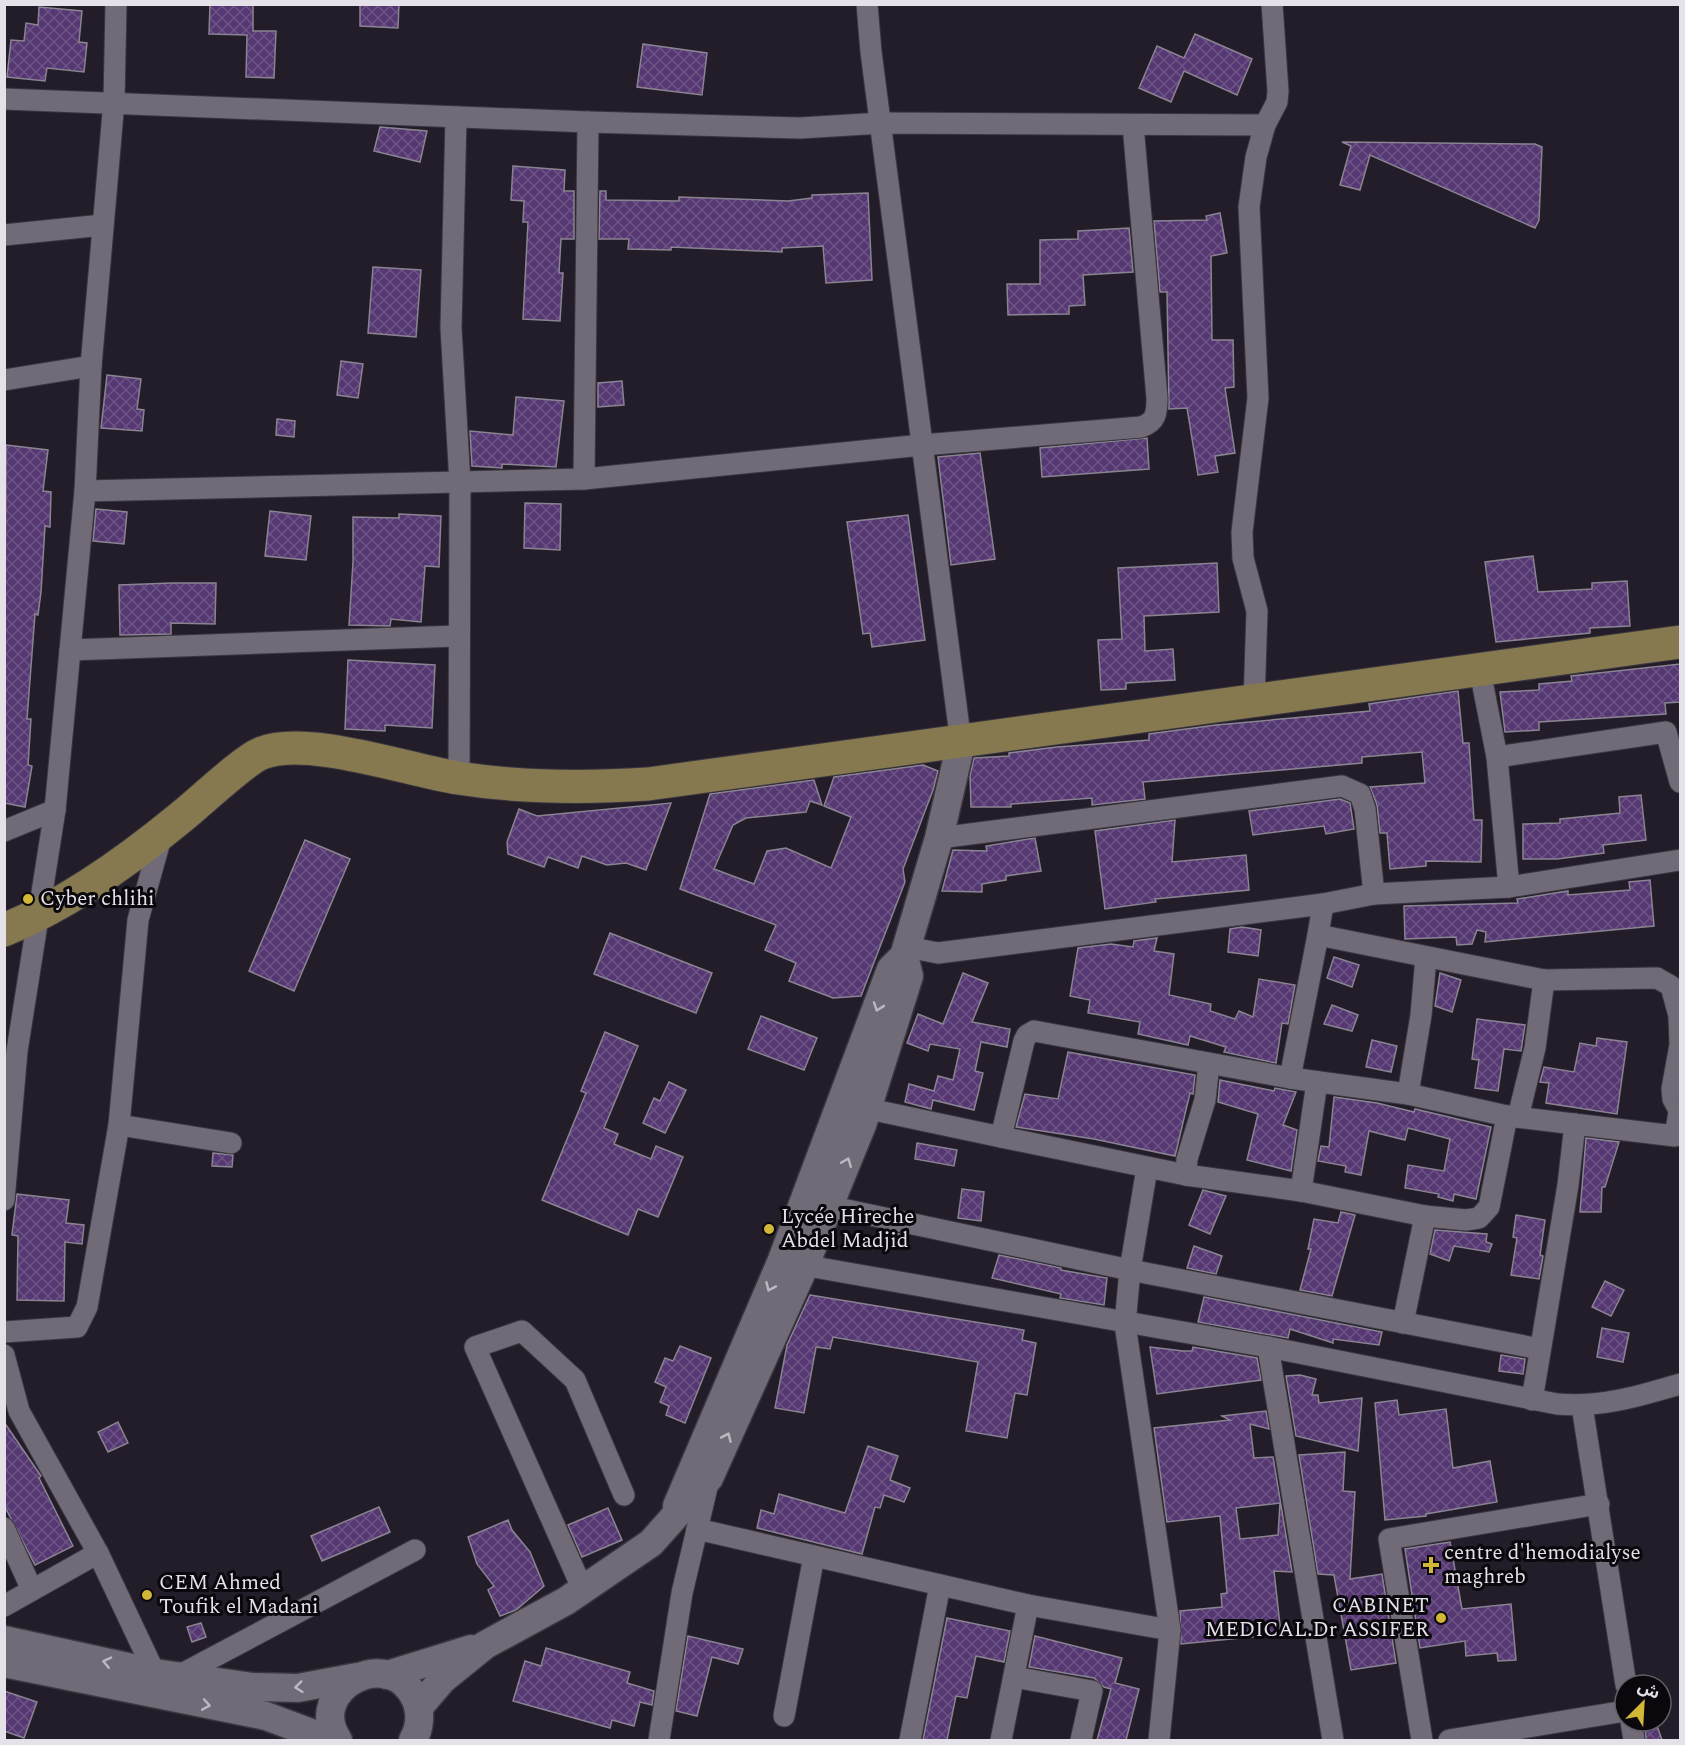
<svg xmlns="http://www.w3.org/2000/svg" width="1685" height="1745" font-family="Spectral,'Noto Sans Arabic',serif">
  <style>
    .building { fill: url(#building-cross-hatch); stroke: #8a8492; stroke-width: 1.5; fill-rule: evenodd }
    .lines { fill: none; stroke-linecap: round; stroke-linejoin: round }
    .street-casing { stroke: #3b3740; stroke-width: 23 }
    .secondary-casing { stroke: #3b3740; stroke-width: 31 }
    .primary-casing { stroke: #3b3740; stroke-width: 35 }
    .street { stroke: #716b78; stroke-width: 21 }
    .secondary { stroke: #716b78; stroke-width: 28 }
    .primary { stroke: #86794f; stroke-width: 33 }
    .oneway { stroke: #bcb8c1 }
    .poi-dot { fill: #d2b736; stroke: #0a080d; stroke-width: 2 }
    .labels { text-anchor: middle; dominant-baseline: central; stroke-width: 6; stroke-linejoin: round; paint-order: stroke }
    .poi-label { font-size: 21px; fill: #e4e1e8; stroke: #0a080d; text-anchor: start }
  </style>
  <defs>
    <pattern id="building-cross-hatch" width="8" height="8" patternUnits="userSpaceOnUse" patternTransform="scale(1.5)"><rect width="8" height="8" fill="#553772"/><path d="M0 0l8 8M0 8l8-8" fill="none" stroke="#6d5486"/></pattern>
  </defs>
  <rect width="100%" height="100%" fill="#221d28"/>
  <g class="building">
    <polygon points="210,4 253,4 253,31 276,31 274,78 246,77 247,35 209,34"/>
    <polygon points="360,4 399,4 398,28 360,26"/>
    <polygon points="39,7 82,11 79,42 87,43 84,72 47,68 45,81 7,77 11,40 24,41 26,23 38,25"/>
    <polygon points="1195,34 1252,59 1237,95 1184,71 1171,102 1139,88 1157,46 1184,58"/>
    <polygon points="643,44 707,53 702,95 637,87"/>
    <polygon points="380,127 427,131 420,162 374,151"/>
    <polygon points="1342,142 1535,144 1542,147 1539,220 1535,228 1370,155 1360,190 1340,185 1351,146"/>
    <polygon points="513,166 565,170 564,191 574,191 574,239 561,239 559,273 563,273 560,321 523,319 528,222 523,222 524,201 511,200"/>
    <polygon points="600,191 606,191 606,200 679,201 679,197 788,201 812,198 812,195 868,193 872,280 826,283 823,246 782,248 782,252 671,247 671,250 628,249 629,239 599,239"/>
    <polygon points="1220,213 1227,253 1211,256 1212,340 1233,340 1234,387 1225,388 1235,453 1215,456 1218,472 1198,475 1187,408 1169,409 1167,292 1160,292 1154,221 1207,220 1206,216"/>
    <polygon points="1129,228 1133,272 1083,275 1085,305 1069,306 1069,314 1008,315 1007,284 1040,284 1040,240 1078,239 1078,231"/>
    <polygon points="373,267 421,270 416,337 368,333"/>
    <polygon points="341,361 363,364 358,398 337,395"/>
    <polygon points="107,375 141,379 137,409 144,410 142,431 101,428"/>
    <polygon points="622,381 624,405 598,407 598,383"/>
    <polygon points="516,397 564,401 556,467 502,464 502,468 472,466 470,431 513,435"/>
    <polygon points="277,419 295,421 294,437 276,435"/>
    <polygon points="1147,438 1149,469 1042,477 1040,448"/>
    <polygon points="6,445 48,450 43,491 51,492 50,527 45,526 41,592 38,615 35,614 27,719 31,719 28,765 32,766 25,807 4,803"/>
    <polygon points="980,453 995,559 951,565 938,457"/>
    <polygon points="525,503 561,504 560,550 524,548"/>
    <polygon points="96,509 127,512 124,544 93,541"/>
    <polygon points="270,511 311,516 306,560 265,556"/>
    <polygon points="399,514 441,516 439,567 425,566 421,622 391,619 390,626 349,625 353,562 353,517 399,518"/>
    <polygon points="908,515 925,640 872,647 870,633 863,634 847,522"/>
    <polygon points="1533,556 1538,592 1592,589 1592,583 1627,581 1630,626 1590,628 1590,633 1496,642 1485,562"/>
    <polygon points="1217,563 1219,612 1144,616 1145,651 1173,649 1175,680 1126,683 1126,689 1101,690 1098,640 1122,639 1118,568"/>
    <polygon points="172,583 216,583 215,624 171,623 171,634 120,635 119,585"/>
    <polygon points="348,660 435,665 432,728 385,725 385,731 345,729"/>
    <polygon points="1680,664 1680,702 1665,703 1666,714 1539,722 1539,730 1505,732 1500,692 1539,690 1539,684 1572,681 1571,676"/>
    <polygon points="1458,691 1463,743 1469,743 1474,820 1482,820 1481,862 1426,861 1426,866 1390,869 1387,833 1380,833 1377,805 1370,787 1425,783 1422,752 1362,757 1362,763 1143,782 1145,799 1092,805 1092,798 1011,804 1011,807 971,807 970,776 974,758 1009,756 1009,753 1057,747 1149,740 1149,734 1216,725 1370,711 1369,704"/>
    <polygon points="923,765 938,771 933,790 903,869 905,882 861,996 833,998 789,981 796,963 765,950 776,925 680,889 710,794 814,780 822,805 810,801 806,812 746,818 733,825 714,869 754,884 767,851 786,848 831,868 851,817 824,806 834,777"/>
    <polygon points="1641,795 1646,840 1603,845 1604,853 1557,859 1523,859 1523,824 1560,823 1560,819 1620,813 1619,797"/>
    <polygon points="1340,799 1350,803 1354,829 1326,834 1324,826 1253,835 1249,811"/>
    <polygon points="671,803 646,870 626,863 607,865 582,856 578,868 548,857 544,867 508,854 507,842 519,809 537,816"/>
    <polygon points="1175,820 1172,862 1246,855 1249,890 1155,899 1156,902 1105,909 1095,831"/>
    <polygon points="1035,838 1041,871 1006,876 1006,880 982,884 982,892 942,891 953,850 987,851 986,846"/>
    <polygon points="305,840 350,859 294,991 249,971"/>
    <polygon points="1650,880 1654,926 1485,942 1486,932 1477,930 1472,944 1457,945 1456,937 1405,939 1404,906 1518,903 1517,899 1568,891 1568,895 1630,890 1629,882"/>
    <polygon points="1242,927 1261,930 1258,956 1228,952 1230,929"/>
    <polygon points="610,933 712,973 696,1013 594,974"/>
    <polygon points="1157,938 1154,951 1174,954 1169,995 1211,1004 1210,1011 1235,1019 1239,1011 1253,1017 1259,979 1295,985 1288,1024 1282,1023 1276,1063 1224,1052 1226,1047 1190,1036 1188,1045 1138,1034 1140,1022 1088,1013 1090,1000 1070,996 1078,948 1111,944 1133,947 1134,941"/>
    <polygon points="1334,957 1359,965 1352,987 1327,978"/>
    <polygon points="963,973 988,983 972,1022 1010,1029 1007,1047 981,1042 975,1071 983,1073 974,1110 933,1100 931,1109 905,1102 909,1084 934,1091 938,1076 953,1080 960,1049 930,1044 928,1051 907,1043 918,1014 943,1024"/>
    <polygon points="1440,973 1461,980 1452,1012 1435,1006"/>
    <polygon points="1332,1005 1358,1015 1352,1031 1324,1024"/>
    <polygon points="761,1016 817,1038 804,1070 748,1049"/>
    <polygon points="1477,1019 1525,1025 1521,1051 1504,1049 1498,1091 1475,1088 1479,1060 1472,1059"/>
    <polygon points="605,1032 638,1046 604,1128 618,1134 614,1144 651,1159 656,1146 683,1157 658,1217 638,1209 628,1235 542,1200 586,1093 581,1091"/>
    <polygon points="1597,1038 1627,1042 1617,1114 1546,1103 1549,1083 1540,1082 1544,1067 1574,1072 1580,1043 1596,1046"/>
    <polygon points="1372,1040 1397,1046 1391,1072 1366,1067"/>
    <polygon points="1068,1052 1195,1075 1193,1094 1190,1093 1175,1156 1094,1139 1016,1127 1025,1094 1058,1099"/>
    <polygon points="1220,1080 1274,1091 1275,1088 1296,1092 1283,1125 1297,1130 1291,1171 1247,1160 1258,1114 1218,1102"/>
    <polygon points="669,1082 686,1090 665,1133 643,1123 654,1098 660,1101"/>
    <polygon points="1334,1097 1377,1103 1414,1112 1415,1109 1491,1127 1476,1199 1454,1194 1453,1201 1438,1197 1439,1194 1405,1188 1408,1165 1444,1171 1450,1139 1408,1128 1405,1140 1369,1131 1361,1175 1345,1172 1346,1166 1318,1161 1321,1146 1329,1147"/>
    <polygon points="1586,1138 1619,1142 1605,1187 1602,1187 1601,1212 1580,1212"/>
    <polygon points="917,1143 957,1150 954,1166 915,1159"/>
    <polygon points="213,1153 233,1155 232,1167 212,1166"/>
    <polygon points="962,1189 984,1192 981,1221 958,1218"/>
    <polygon points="1203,1190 1226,1196 1210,1234 1189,1225"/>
    <polygon points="17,1194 69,1200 66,1223 84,1225 82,1244 65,1242 64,1301 17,1300 18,1236 12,1235"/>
    <polygon points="1341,1212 1355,1215 1332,1296 1300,1290 1311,1249 1308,1249 1314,1219 1338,1223"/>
    <polygon points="1516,1215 1545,1220 1540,1255 1543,1256 1539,1279 1511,1275 1517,1238 1513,1237"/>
    <polygon points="1435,1230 1487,1234 1486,1242 1492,1244 1489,1252 1454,1246 1449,1261 1430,1254"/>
    <polygon points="887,1232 905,1235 903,1247 886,1244"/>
    <polygon points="1194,1246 1222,1256 1216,1274 1187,1268"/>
    <polygon points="999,1255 1061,1268 1061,1270 1107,1278 1104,1305 1060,1298 1061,1294 992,1278"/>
    <polygon points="1605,1281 1624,1290 1611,1316 1592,1307"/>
    <polygon points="810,1295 1024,1330 1022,1340 1036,1343 1027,1395 1015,1393 1007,1438 966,1431 978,1362 833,1337 830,1349 816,1347 804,1413 775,1408 787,1345"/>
    <polygon points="1204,1297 1382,1332 1379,1345 1333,1339 1333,1343 1290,1329 1288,1338 1198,1322"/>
    <polygon points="1602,1328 1629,1333 1623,1362 1597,1357"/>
    <polygon points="680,1346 711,1358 685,1423 666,1415 669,1406 660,1402 666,1387 655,1382 665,1358 673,1361"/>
    <polygon points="1150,1347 1183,1351 1192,1351 1193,1347 1257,1358 1261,1380 1157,1394"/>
    <polygon points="1501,1355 1525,1359 1523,1374 1499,1371"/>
    <polygon points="1300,1375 1316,1379 1312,1395 1318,1395 1319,1403 1362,1398 1358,1451 1296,1436 1286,1376"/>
    <polygon points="1397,1400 1399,1415 1446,1409 1453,1468 1490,1461 1497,1502 1426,1514 1426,1516 1385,1520 1375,1403"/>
    <path d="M1266,1411l3,18 -19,-5 4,34 19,-1 19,115 -18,-1 7,63 -100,10 -1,-33 42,-4 -1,-13 6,-1 -7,-77 -53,6 -13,-94 76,-8 -8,-4zM1280,1503l-2,32 -38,4 -4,-31z"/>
    <polygon points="4,1422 41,1476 39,1478 73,1546 35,1565 4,1505"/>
    <polygon points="118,1422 128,1443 108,1452 98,1432"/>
    <polygon points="868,1446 898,1456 890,1480 910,1488 904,1502 884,1495 880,1508 875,1507 862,1554 757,1528 761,1510 774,1514 779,1494 845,1513"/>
    <polygon points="1345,1452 1343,1491 1355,1492 1350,1579 1382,1574 1396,1663 1351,1670 1334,1575 1318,1574 1299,1455"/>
    <polygon points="379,1507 390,1532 322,1561 311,1536"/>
    <polygon points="608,1508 622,1540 582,1557 568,1525"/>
    <polygon points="508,1520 512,1530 530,1552 544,1586 516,1610 500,1616 488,1590 494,1586 477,1564 468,1537"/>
    <polygon points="1450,1542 1462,1609 1511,1604 1516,1660 1498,1661 1497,1653 1466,1656 1465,1641 1420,1648 1405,1549"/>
    <polygon points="947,1618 1010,1631 1004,1662 976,1656 967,1698 956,1696 947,1740 923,1740"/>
    <polygon points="201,1623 206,1637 192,1642 187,1627"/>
    <polygon points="688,1636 743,1649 738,1664 712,1657 697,1716 676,1711"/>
    <polygon points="1035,1636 1122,1658 1115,1683 1139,1689 1126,1740 1097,1740 1111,1689 1104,1687 1094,1678 1029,1667"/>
    <polygon points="546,1648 630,1672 627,1683 654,1691 652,1705 640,1702 634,1726 612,1720 610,1728 513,1701 525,1661 541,1666"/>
    <polygon points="4,1691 37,1702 24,1738 4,1731"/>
    <polygon points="1656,1723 1662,1740 1646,1740 1645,1727"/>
  </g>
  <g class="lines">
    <defs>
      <g id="street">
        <polyline points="867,4 871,52 961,743"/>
        <polyline points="4,99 588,122 800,128 882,123 1265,125"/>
        <polyline points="456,117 451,328 460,483 459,779"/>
        <polyline points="4,235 103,225"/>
        <polyline points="4,380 91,366"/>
        <polyline points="584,479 588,122"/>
        <path d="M85,491l499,-12 338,-34 219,-18c15,-5 16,-14 16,-29l-24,-273"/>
        <polyline points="70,650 457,636"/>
        <polyline points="1480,671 1497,757 1509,887"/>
        <polyline points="1254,702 1257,611 1243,558 1242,532 1258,398 1249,207 1256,157 1265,125 1277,102 1278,91 1272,4"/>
        <polyline points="1497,757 1666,732 1680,782"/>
        <polyline points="4,831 55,810"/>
        <polyline points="162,834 138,920 119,1125 231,1143"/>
        <polyline points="939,838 1342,786 1360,794 1365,809 1374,894"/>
        <polyline points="1323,904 1318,935 1544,980 1657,978 1671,986 1679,1016 1680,1045 1672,1089 1673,1099 1679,1110"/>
        <polyline points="907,947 938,953 1323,904 1374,894 1509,887 1680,860"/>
        <polygon points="1034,1031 1290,1078 1408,1094 1507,1116 1489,1207 1479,1218 1466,1220 1425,1216 1301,1191 1186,1175 1001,1137 1024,1041 1027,1035"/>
        <polyline points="1290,1078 1318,935"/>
        <polyline points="1408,1094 1421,1015 1426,957"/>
        <polyline points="855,1106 1001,1137"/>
        <polyline points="1507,1116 1675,1136 1680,1106"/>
        <polyline points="1518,1117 1535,1048 1544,980"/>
        <polyline points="1147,1168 1130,1270 1125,1324 1170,1630 1159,1740"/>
        <polyline points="1186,1175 1187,1159 1205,1100 1209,1064"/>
        <polyline points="1301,1191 1317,1082"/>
        <polyline points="4,1200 17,1051 55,810 85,491 91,366 114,101 116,4"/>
        <polyline points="814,1203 1130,1270 1540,1349"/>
        <path d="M791,1263l477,84 289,57c44,4 82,-8 123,-20"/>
        <polyline points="1403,1323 1425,1216"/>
        <polyline points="4,1332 77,1327 87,1307 119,1125"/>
        <polyline points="1268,1347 1333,1740"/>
        <polyline points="4,1355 19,1411 98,1553 159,1682"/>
        <polyline points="1532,1400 1568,1185 1575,1124"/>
        <polyline points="1582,1406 1626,1685"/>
        <polyline points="4,1528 32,1590"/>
        <polyline points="697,1529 1028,1605 1170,1630"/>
        <polyline points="583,1590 475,1347 522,1331 575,1380 624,1495"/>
        <polyline points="4,1606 98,1553"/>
        <polyline points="178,1676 415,1550"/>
        <polyline points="1014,1677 1092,1691 1081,1740"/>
        <polyline points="784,1716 814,1556"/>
        <polyline points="1631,1721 1634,1740"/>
        <polyline points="659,1740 682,1593 709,1479"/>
        <polyline points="910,1740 940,1585"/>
        <polyline points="1001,1740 1028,1605"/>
        <polyline points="1422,1740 1389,1539 1599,1504"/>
        <polyline points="1449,1740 1625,1711"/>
      </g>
      <g id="secondary">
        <polyline points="677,1506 782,1260 891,969 904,956 939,838 961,743"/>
        <polyline points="4,1640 155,1673 253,1687 298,1688 357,1677"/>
        <polyline points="4,1663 266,1716 330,1740"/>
        <polyline points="387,1675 471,1649"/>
        <polyline points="419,1707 443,1679 485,1645 566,1601 651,1543 709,1478 804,1267 862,1125 909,976 904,956"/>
        <path d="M338,1740c-34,-50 52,-98 78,-40 5,13 4,28 -3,40"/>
      </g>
      <path id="primary" d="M4,930c62,-25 125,-70 176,-112 18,-14 65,-59 82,-65 45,-18 146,17 196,25 63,10 127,10 190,6l1032,-142"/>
    </defs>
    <use href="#street" class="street-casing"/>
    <use href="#secondary" class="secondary-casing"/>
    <use href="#primary" class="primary-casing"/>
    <use href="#street" class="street"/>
    <use href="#secondary" class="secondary"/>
    <use href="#primary" class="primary"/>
  </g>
  <defs><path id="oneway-chevron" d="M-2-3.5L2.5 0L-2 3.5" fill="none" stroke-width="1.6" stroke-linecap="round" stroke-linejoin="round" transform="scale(1.5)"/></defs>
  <g class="oneway">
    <use href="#oneway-chevron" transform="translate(878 1007) rotate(109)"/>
    <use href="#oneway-chevron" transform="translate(847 1162) rotate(-68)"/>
    <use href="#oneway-chevron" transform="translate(770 1287) rotate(114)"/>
    <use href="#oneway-chevron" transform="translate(727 1437) rotate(-66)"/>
    <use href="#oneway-chevron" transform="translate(107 1662) rotate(-167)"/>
    <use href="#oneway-chevron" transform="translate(299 1687) rotate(174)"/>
    <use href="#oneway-chevron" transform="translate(206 1705) rotate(10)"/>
  </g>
  <g class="poi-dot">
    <circle cx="28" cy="899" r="6"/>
    <circle cx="769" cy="1229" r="6"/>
    <path d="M1428 1556h6v6h6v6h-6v6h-6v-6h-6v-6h6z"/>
    <circle cx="147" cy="1595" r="6"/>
    <circle cx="1441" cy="1618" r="6"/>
  </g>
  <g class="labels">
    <g class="poi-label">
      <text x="40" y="899">Cyber chlihi</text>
      <text x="781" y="1217">Lycée Hireche<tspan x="781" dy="24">Abdel Madjid</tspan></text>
      <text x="1444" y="1553">centre d'hemodialyse<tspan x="1444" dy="24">maghreb</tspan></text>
      <text x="159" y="1583">CEM Ahmed<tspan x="159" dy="24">Toufik el Madani</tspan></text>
      <text x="1429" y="1606" text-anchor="end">CABINET<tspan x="1429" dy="24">MEDICAL.Dr ASSIFER</tspan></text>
    </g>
  </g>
  <rect width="1685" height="1745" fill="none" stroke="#e4e1e8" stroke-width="12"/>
  <g transform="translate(1643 1703) rotate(24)"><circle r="28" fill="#0a080d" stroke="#615f65" stroke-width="1.5"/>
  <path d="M0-4.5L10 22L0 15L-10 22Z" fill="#d2b736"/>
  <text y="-9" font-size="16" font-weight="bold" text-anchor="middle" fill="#e4e1e8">ش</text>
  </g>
</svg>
